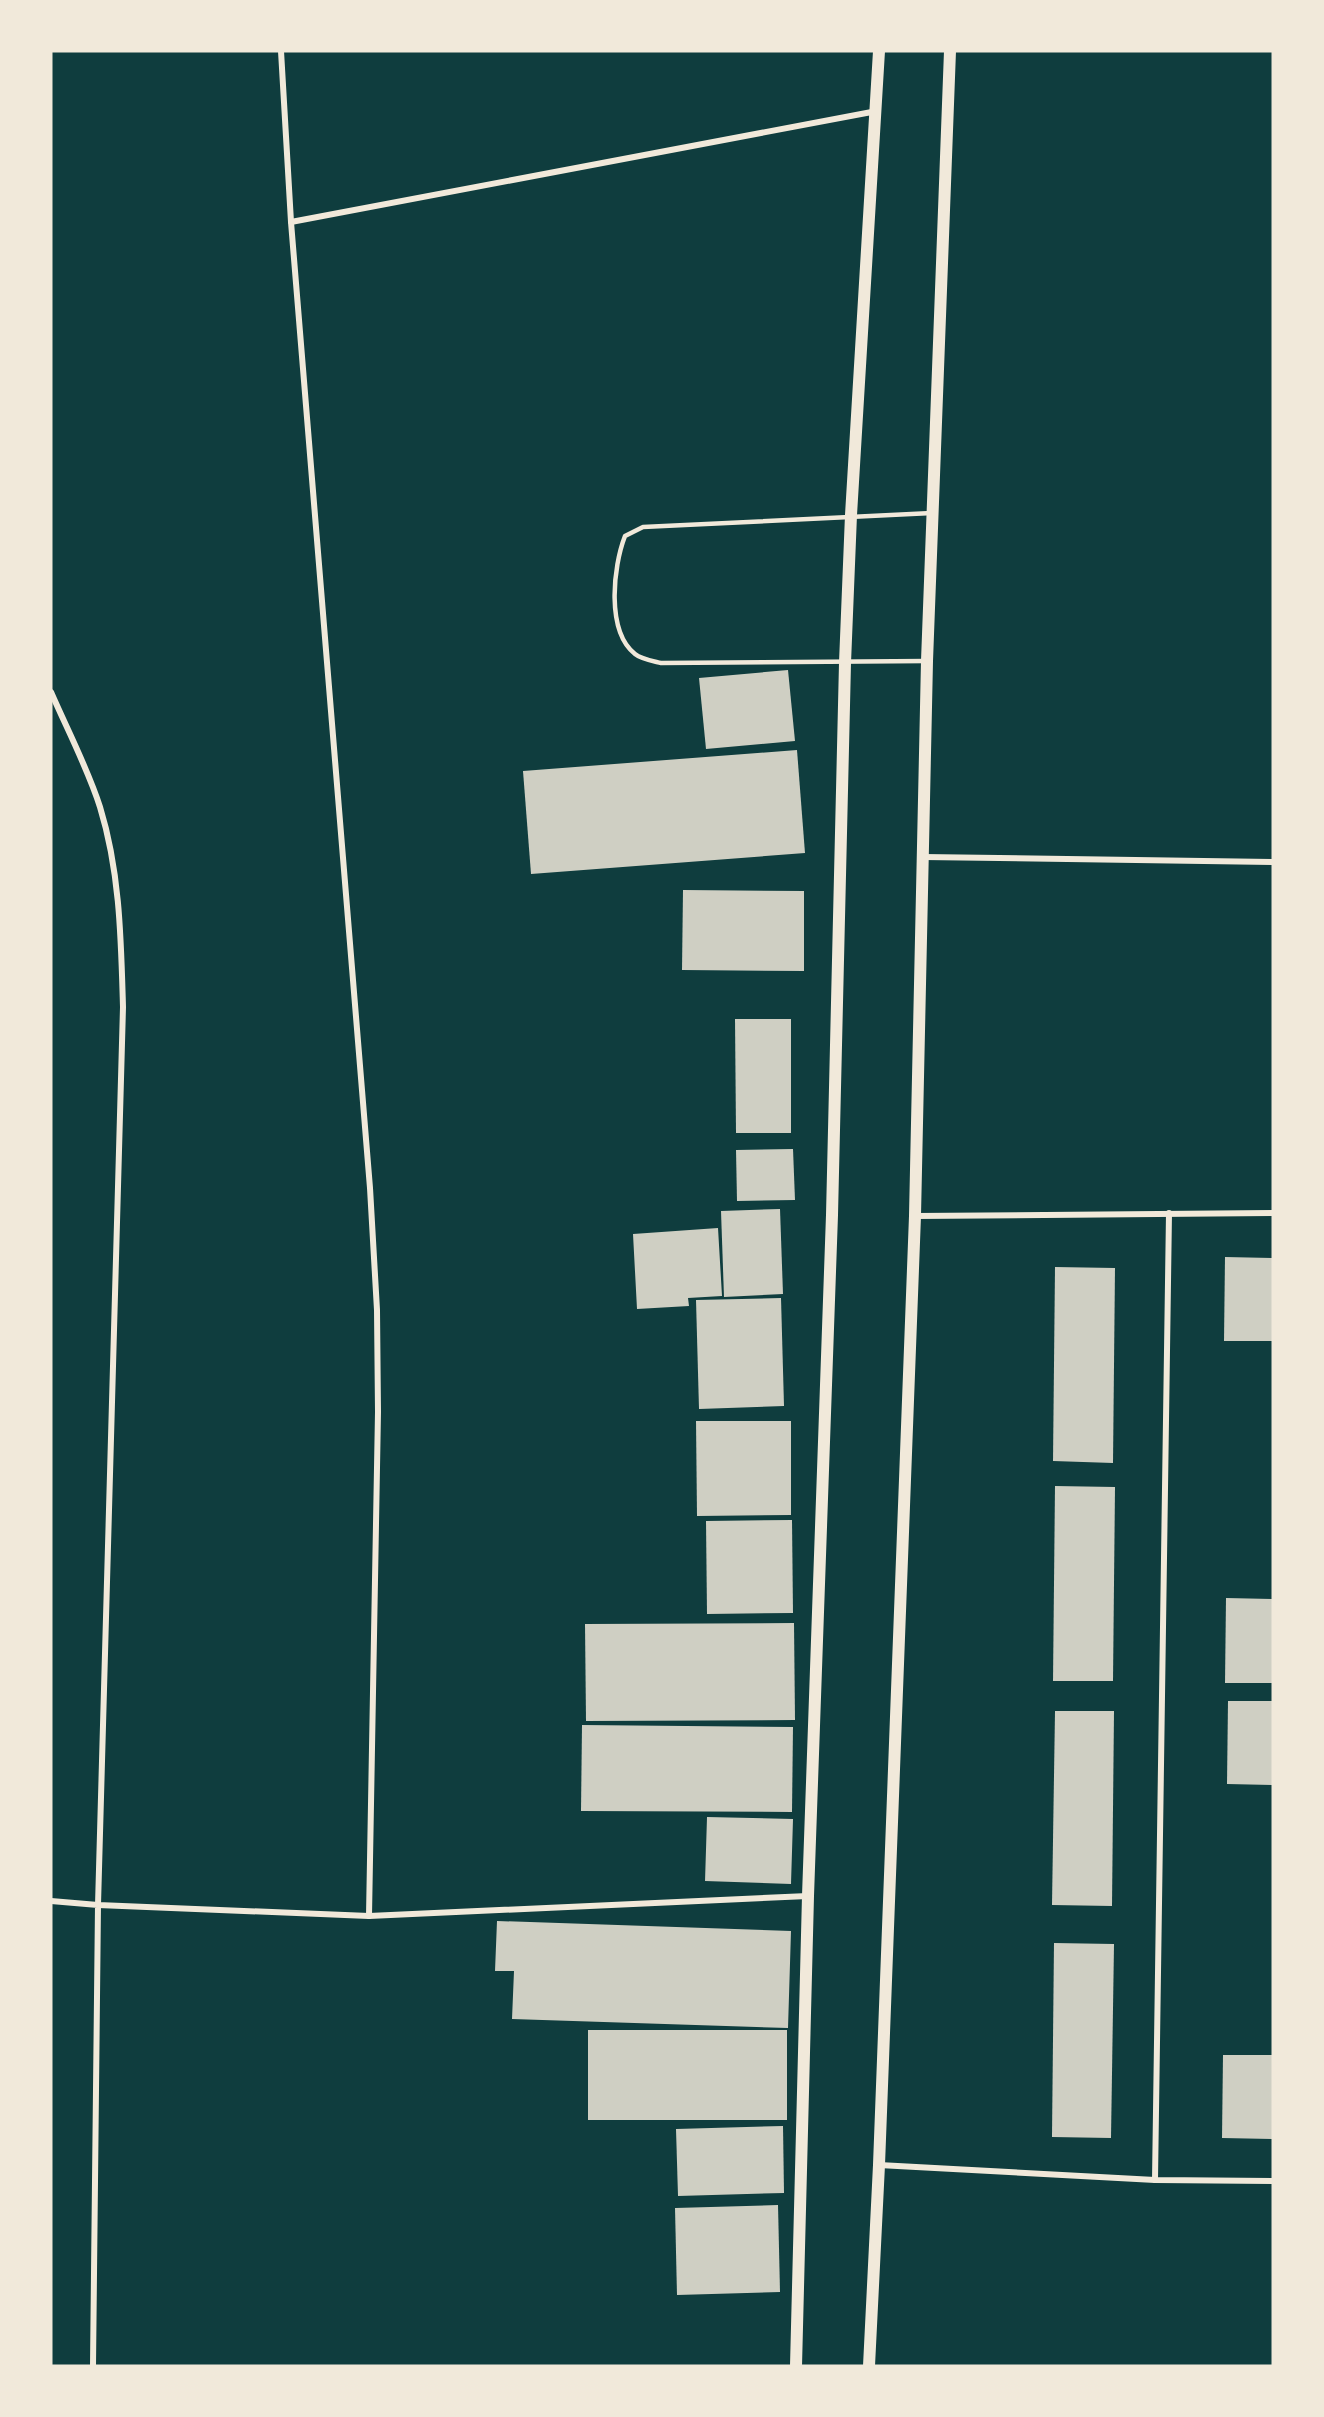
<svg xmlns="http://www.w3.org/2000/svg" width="1324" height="2417" font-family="Signika,sans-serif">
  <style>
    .building { fill: #cfcfc3 }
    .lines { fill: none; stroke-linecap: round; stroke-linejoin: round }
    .service { stroke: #f1e9da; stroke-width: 4.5 }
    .minor { stroke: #f1e9da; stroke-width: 6 }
    .secondary { stroke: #f1e9da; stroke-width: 12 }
  </style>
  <rect width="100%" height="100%" fill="#0f3d3e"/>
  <g class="building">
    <polygon points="788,670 795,741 706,749 699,678"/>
    <polygon points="797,750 805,853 531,874 523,771"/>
    <polygon points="683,890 804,891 804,971 682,970"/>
    <polygon points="735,1019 791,1019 791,1133 736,1133"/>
    <polygon points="793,1149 795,1200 737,1201 736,1150"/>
    <polygon points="780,1209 783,1294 724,1297 721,1211"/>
    <polygon points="718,1228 722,1296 688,1298 689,1306 637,1309 633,1234"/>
    <polygon points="1225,1257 1273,1258 1273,1341 1224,1341"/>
    <polygon points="1055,1267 1115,1268 1113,1463 1053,1461"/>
    <polygon points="781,1298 784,1406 699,1409 696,1300"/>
    <polygon points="696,1421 791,1421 791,1515 697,1516"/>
    <polygon points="1055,1486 1115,1487 1113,1681 1053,1681"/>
    <polygon points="792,1520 793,1613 707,1614 706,1521"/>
    <polygon points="1226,1598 1273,1599 1273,1683 1225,1683"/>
    <polygon points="794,1623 795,1720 586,1721 585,1624"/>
    <polygon points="1228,1701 1273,1701 1273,1785 1227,1784"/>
    <polygon points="1055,1711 1114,1711 1112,1906 1052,1905"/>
    <polygon points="582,1725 793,1727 792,1812 581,1811"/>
    <polygon points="707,1817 793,1819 791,1884 705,1881"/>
    <polygon points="497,1921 791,1931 788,2028 512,2019 514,1971 495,1971"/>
    <polygon points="1054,1943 1114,1944 1111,2138 1052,2137"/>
    <rect x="588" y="2030" width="199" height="90"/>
    <polygon points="1223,2055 1273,2055 1273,2139 1222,2138"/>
    <polygon points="783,2126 784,2193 678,2196 676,2129"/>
    <polygon points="778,2205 780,2292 677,2295 675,2208"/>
  </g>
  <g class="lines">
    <path class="service" d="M927,661l-266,2c-8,-2 -20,-4 -26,-9 -29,-23 -22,-87 -10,-118l18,-9 289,-14"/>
    <g class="minor">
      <polyline points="281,51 291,222 370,1188 377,1310 378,1412 369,1916"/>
      <polyline points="291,222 877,111"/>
      <path d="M51,692c16,37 37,77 49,115 20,65 21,132 23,200l-25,898 271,11 439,-20"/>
      <polyline points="923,857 1273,862"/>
      <polyline points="915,1216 1273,1213"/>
      <polyline points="51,1901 98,1905 93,2366"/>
      <polyline points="879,2165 1155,2180 1273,2181"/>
      <polyline points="1155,2180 1169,1213"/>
    </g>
    <g class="secondary">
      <polyline points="796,2366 808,1896 832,1215 845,663 851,515 879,51"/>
      <polyline points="869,2366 879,2165 915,1216 927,661 950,51"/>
    </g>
  </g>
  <rect width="1324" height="2417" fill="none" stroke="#f1e9da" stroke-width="105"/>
</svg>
